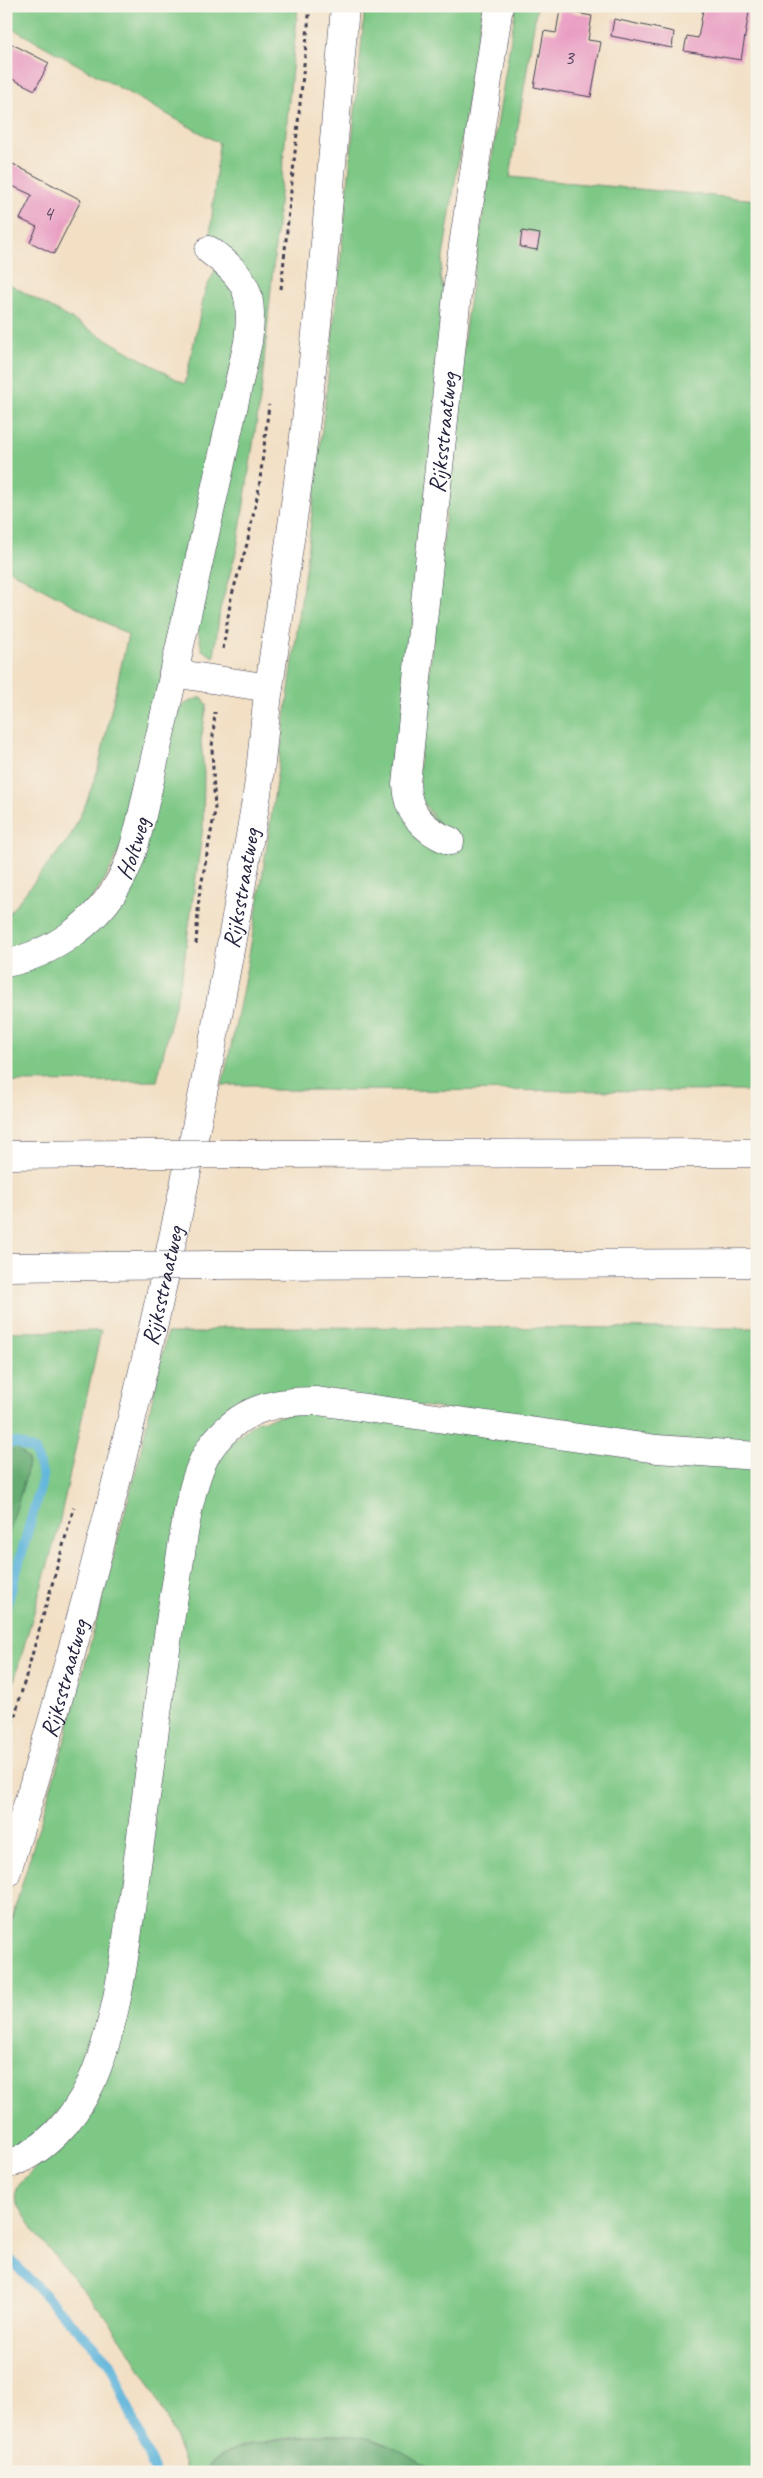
<svg xmlns="http://www.w3.org/2000/svg" width="763" height="2478" font-family="Caveat,sans-serif">
  <style>
    .green { fill: #7ec886; stroke: #507560 }
    .forest { fill: #66ac73; stroke: #446757 }
    .lines { fill: none; stroke-linecap: round; stroke-linejoin: round }
    .stream { stroke: #5fb5db; stroke-width: 10 }
    .building { fill: #e99dc3 }
    .minor-casing { stroke: #413e50; stroke-width: 29 }
    .secondary-casing { stroke: #413e50; stroke-width: 29 }
    .motorway-casing { stroke: #413e50; stroke-width: 29 }
    .path { stroke: #413e50; stroke-width: 3; stroke-dasharray: 4 4; stroke-linecap: butt }
    .minor { stroke: #fff; stroke-width: 28 }
    .secondary { stroke: #fff; stroke-width: 28 }
    .motorway { stroke: #fff; stroke-width: 28 }
    .motorway-bridge-casing { stroke: #413e50; stroke-width: 29; stroke-linecap: butt }
    .motorway-bridge { stroke: #fff; stroke-width: 28 }
    .labels { text-anchor: middle; dominant-baseline: central; stroke-width: 5; stroke-linejoin: round; paint-order: stroke }
    .number-label { font-size: 21px; fill: #54415d }
    .street-label { font-size: 24px; fill: #22223b; stroke: #f7f3e8 }
  </style>
  <rect width="100%" height="100%" fill="#f7f3e8"/>
  <filter id="ink" filterUnits="userSpaceOnUse"><feTurbulence type="fractalNoise" baseFrequency=".02" numOctaves="2"/><feDisplacementMap in="SourceGraphic" scale="10" xChannelSelector="R" yChannelSelector="G"/><feConvolveMatrix kernelMatrix="1 2 1 2 8 2 1 2 1" color-interpolation-filters="sRGB"/></filter>
  <filter id="wash" filterUnits="userSpaceOnUse"><feTurbulence type="fractalNoise" baseFrequency=".0096" numOctaves="4" result="noise"/><feDisplacementMap in="SourceGraphic" scale="20" xChannelSelector="R" yChannelSelector="G"/><feGaussianBlur stdDeviation="1.12" result="paint"/><feColorMatrix in="noise" values="0 0 0 0 0 0 0 0 0 0 0 0 0 0 0 0 0 1.4 0 .05"/><feComposite in="paint" operator="in"/></filter>
  <g filter="url(#wash)">
    <rect width="100%" height="100%" fill="#f2dfc4"/>
    <g class="green">
      <polygon points="6,6 298,6 261,393 237,549 220,609 214,657 202,650 195,618 248,381 232,254 210,236 219,143 6,25"/>
      <path d="M365,6h118l-43,270 6,24 -49,481 43,44 -24,-31 50,-472 50,-316h21l-27,171 247,23v891l-484,-1 -17,-5h-34c29,-120 46,-244 63,-367 34,-236 58,-474 80,-712z"/>
      <path d="M218,264l24,40 -3,30 -109,485c-14,42 -30,82 -68,108 -16,12 -38,18 -56,26v-36l64,-80 16,-34 12,-34 30,-134 -122,-67v-286l179,102 20,-93z"/>
      <polygon points="198,698 203,698 207,705 201,740 204,774 203,827 182,975 157,1081 6,1082 6,970 89,930 176,713 185,704"/>
      <polygon points="222,1327 757,1328 757,1446 654,1438 313,1391 209,1432 107,1992 87,2063 67,2102 34,2137 6,2152 6,1938 67,1733 138,1462 167,1333 201,1333"/>
      <polygon points="101,1331 57,1533 6,1708 6,1543 26,1475 28,1460 18,1448 6,1444 6,1332"/>
      <path d="M301,1411l456,55v1006h-323c-23,-16 -48,-30 -75,-35 -33,-7 -105,3 -135,17 -8,4 -14,12 -20,18h-17c-18,-58 -49,-113 -86,-161 -28,-35 -62,-68 -84,-108l-2,-7 3,-10 24,-25 45,-55 96,-523 22,-101 23,-38 28,-22z"/>
    </g>
    <g class="forest">
      <polygon points="6,1444 18,1448 28,1460 26,1475 6,1543"/>
      <path d="M309,2436c15,0 32,-1 47,0 28,3 56,20 78,36h-230l18,-17 31,-11z"/>
    </g>
    <g class="lines">
      <g class="stream">
        <polyline points="6,1443 17,1443 35,1451 43,1477 6,1608"/>
        <polyline points="6,2255 110,2363 155,2472"/>
      </g>
    </g>
    <g id="blocks">
      <g class="building">
        <polygon points="690,6 750,6 741,60 684,51 687,36 698,38 703,10"/>
        <polygon points="560,10 592,16 588,40 601,42 591,97 534,87 544,31 556,33"/>
        <polygon points="614,19 674,32 672,48 611,36"/>
        <polygon points="10,43 49,63 35,90 6,76 6,50"/>
        <polygon points="13,164 81,200 54,254 30,242 37,227 20,219 32,195 6,183 6,177"/>
        <polygon points="522,231 540,234 537,250 520,247"/>
      </g>
    </g>
  </g>
  <g filter="url(#ink)">
    <use href="#blocks" fill-opacity="0" stroke="#413e50" stroke-width="1"/>
    <g class="lines">
      <defs>
        <g id="minor">
          <polyline points="173,673 269,688"/>
          <path id="s1" d="M450,841c-27,-11 -43,-28 -44,-57l54,-518 39,-260"/>
          <path id="s2" d="M6,963c47,-9 93,-42 115,-84 10,-18 15,-39 20,-59l107,-478c6,-49 0,-63 -39,-92"/>
          <path d="M6,2165c38,-12 68,-46 85,-82 27,-61 34,-131 43,-196 15,-105 26,-211 44,-315 6,-36 12,-96 33,-125 28,-38 62,-46 106,-46l340,48 100,7"/>
        </g>
        <g id="secondary">
          <path id="s3" d="M6,1874c111,-352 191,-715 251,-1080 6,-37 7,-76 13,-114 11,-78 23,-157 33,-236 19,-145 30,-292 42,-438"/>
        </g>
        <g id="motorway">
          <polyline points="241,1154 757,1153"/>
          <polyline points="6,1155 130,1154"/>
          <polyline points="216,1265 757,1263"/>
          <polyline points="6,1267 105,1266"/>
        </g>
      </defs>
      <use href="#minor" class="minor-casing"/>
      <use href="#secondary" class="secondary-casing"/>
      <use href="#motorway" class="motorway-casing"/>
      <g class="path">
        <polyline points="281,289 310,6"/>
        <polyline points="223,649 231,598 247,544 259,488 269,405"/>
        <polyline points="196,944 199,897 215,811 212,748 215,712"/>
        <polyline points="6,1747 74,1507"/>
      </g>
      <use href="#minor" class="minor"/>
      <use href="#secondary" class="secondary"/>
      <use href="#motorway" class="motorway"/>
      <defs>
        <g id="motorway-bridge">
          <polyline points="130,1154 241,1154"/>
          <polyline points="105,1266 216,1265"/>
        </g>
      </defs>
      <use href="#motorway-bridge" class="motorway-bridge-casing"/>
      <use href="#motorway-bridge" class="motorway-bridge"/>
    </g>
  </g>
  <g class="labels">
    <g class="number-label">
      <text x="569" y="57">3</text>
      <text x="48" y="213">4</text>
    </g>
    <g class="street-label">
      <text stroke="none"><textPath href="#s1" startOffset="430">Rijksstraatweg</textPath></text>
      <text stroke="none"><textPath href="#s2" startOffset="180">Holtweg</textPath></text>
      <text stroke="none"><textPath href="#s3" startOffset="1014">Rijksstraatweg</textPath></text>
      <text stroke="none"><textPath href="#s3" startOffset="609">Rijksstraatweg</textPath></text>
      <text stroke="none"><textPath href="#s3" startOffset="204">Rijksstraatweg</textPath></text>
    </g>
  </g>
  <rect width="763" height="2478" fill="none" stroke="#f7f3e8" stroke-width="25"/>
</svg>
